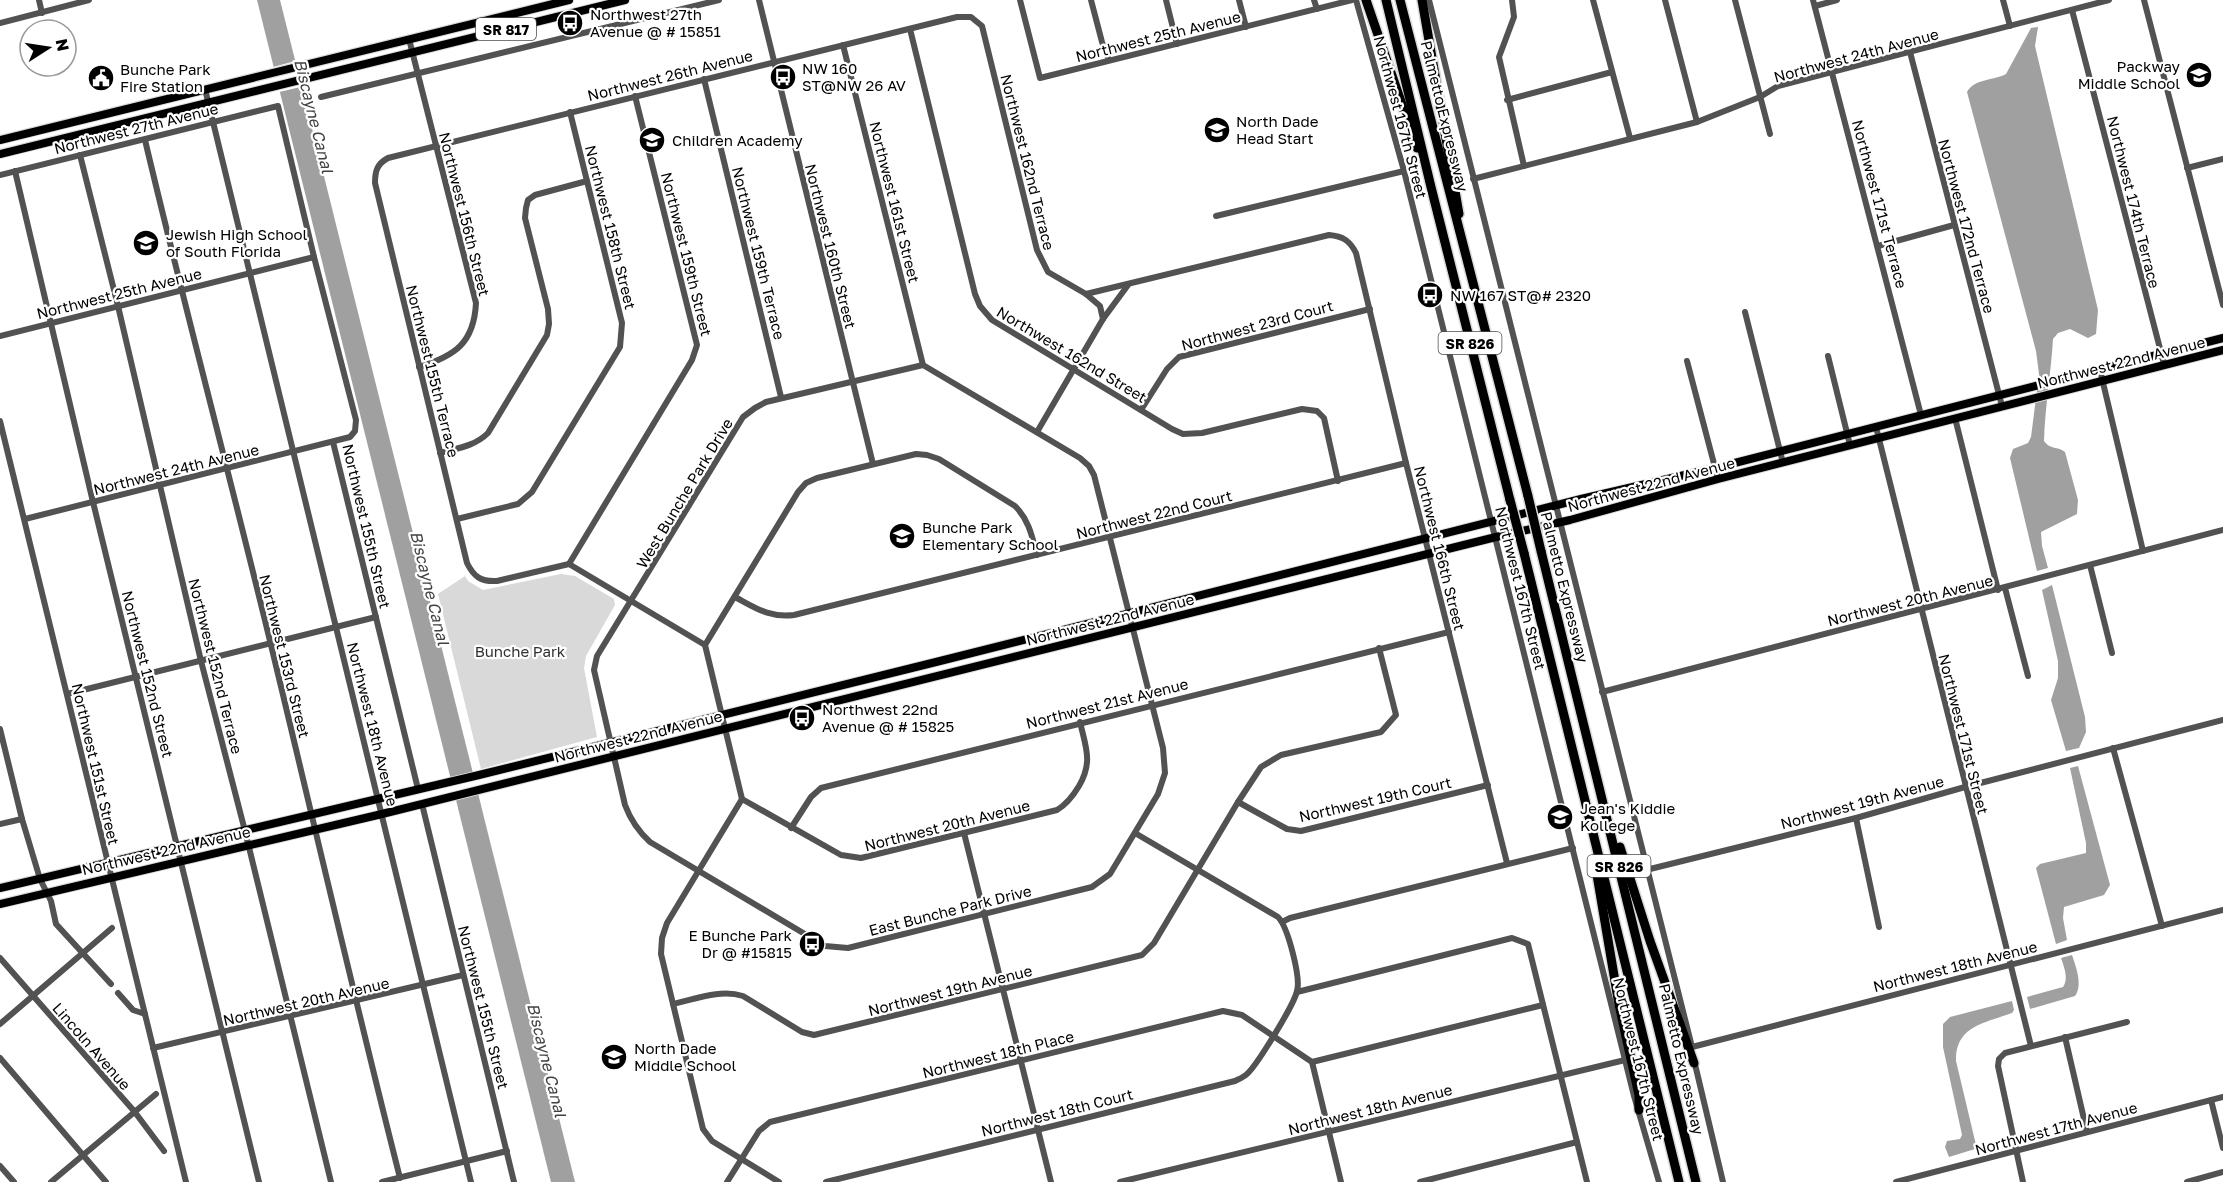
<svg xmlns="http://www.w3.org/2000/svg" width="2223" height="1182" font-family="'Golos Text',sans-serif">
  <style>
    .green { fill: #d9d9d9 }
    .water { fill: #a0a0a0 }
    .pier { fill: #fff }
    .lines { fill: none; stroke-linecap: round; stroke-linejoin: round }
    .major-casing { stroke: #dbdbdb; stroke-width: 10 }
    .highway-casing { stroke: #dbdbdb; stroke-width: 12 }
    .minor { stroke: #525252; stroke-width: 6 }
    .major { stroke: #000; stroke-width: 8 }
    .highway { stroke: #000; stroke-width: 9 }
    .highway-bridge-casing { stroke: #dbdbdb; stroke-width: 12; stroke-linecap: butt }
    .highway-bridge { stroke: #000; stroke-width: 9 }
    .labels { text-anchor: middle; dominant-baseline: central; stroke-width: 4.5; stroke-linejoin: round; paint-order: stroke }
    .shield { fill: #fff; stroke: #4c4c4c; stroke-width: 1.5 }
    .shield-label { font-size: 14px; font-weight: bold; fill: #000 }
    .poi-label { font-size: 15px; fill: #000; stroke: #fff; text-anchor: start }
    .street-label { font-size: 15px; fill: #000; stroke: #fff }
    .park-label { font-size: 15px; fill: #303030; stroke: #fff }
    .water-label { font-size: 16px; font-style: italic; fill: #414141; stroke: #fff }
  </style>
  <rect width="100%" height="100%" fill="#fff"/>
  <polygon class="green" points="561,574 575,576 614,599 615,605 586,656 584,668 597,737 481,769 438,594 465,576 468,581 483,590"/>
  <g class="water">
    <polygon points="257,0 280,0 575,1182 551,1182"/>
    <path d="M2038,27l-3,19 63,264 -2,24 -8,4 -18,-9 -12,4 -5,6c-2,34 -8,68 -9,102 6,9 14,5 21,11l13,48 -1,14 -36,18 1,14 6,22 -11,3 -27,-113 3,-9 15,-6 3,-6 8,-63 -3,-23 -69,-259c8,-14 26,-11 39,-18l25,-46z"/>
    <polygon points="2052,585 2085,717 2086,732 2079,748 2066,751 2051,700 2058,678 2058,661 2042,590"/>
    <polygon points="2078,766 2110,885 2104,895 2064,907 2063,918 2067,940 2056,944 2036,868 2040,864 2086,853 2086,843 2070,768"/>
    <path d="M2072,955c4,12 11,30 3,41l-45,13 -3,-12 36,-10c6,-9 1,-20 -2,-29z"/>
    <path d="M2012,1001l2,9 -2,3c-27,10 -57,13 -56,48l20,84 -1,4 -26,8 -4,-10 2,-6 13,-2 2,-4 -19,-88v-23l7,-7z"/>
  </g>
  <g class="pier">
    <polygon points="299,60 305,86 279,92 273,67"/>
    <polygon points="476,771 481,793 453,800 448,778"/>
  </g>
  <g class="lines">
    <defs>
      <g id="major">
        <polyline points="0,140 569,0"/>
        <polyline points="0,154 625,0"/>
        <polyline points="0,888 479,775 936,662 1581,499 1715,468 2223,338"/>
        <polyline points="0,904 382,814 1496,537 1570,520 1718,479 2223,350"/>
      </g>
      <g id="highway">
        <polyline points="1366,0 1417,148"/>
        <polyline points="1386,0 1431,187 1510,500"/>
        <polyline points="1400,0 1528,496"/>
        <polyline points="1422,0 1459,214"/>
        <polyline points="1541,551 1696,1182"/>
        <polyline points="1524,553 1679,1182"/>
        <polyline points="1620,847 1650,941 1694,1063"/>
        <polyline points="1595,863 1619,1005 1639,1095 1639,1110"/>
      </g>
    </defs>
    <use href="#major" class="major-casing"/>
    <use href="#highway" class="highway-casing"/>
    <g class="minor">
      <polyline points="39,0 42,13"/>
      <polyline points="759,0 873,464"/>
      <polyline points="1020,0 1040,78 1352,0"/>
      <polyline points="1091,0 1102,42 1109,60"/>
      <polyline points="1166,0 1177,44"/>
      <polyline points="1239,0 1246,27"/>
      <polyline points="1314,0 1317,9"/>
      <polyline points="1356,0 1404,171 1634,1096 1659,1182"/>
      <polyline points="1429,0 1692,1047"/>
      <polyline points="1512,0 1514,17 1499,57 1524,166"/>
      <polyline points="1593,0 1630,138"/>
      <polyline points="1665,0 1697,122"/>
      <polyline points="1735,0 1770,134"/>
      <polyline points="1813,0 1921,415"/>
      <polyline points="2003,0 2010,26"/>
      <polyline points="2144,0 2223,305"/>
      <polyline points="1815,6 1837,0"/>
      <polyline points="2072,10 2164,364"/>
      <polyline points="0,23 89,0"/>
      <polyline points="910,29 975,294 980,306 992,320 1172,429 1183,434 1202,433 1302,409 1317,411 1324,418 1338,481"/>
      <path d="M409,39l67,264c-2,40 -21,53 -57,64"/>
      <polyline points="843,45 923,365"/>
      <polyline points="1910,52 2002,406"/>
      <polyline points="704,79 781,397"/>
      <polyline points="205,89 471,1182"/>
      <polyline points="321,97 719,0"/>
      <polyline points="1507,100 1612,72"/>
      <path d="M145,140c40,169 85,336 126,505 43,178 84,356 129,533"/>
      <polyline points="80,155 118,306 201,661 245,831 331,1182"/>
      <polyline points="2187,168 2223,159"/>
      <polyline points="15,171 93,502 259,1182"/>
      <polyline points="0,175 278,106 314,257 356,420 355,431 350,437 25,519"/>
      <polyline points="1473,179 1697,122 1760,97 1778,86 2109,0"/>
      <polyline points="1216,216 1404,171"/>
      <polyline points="1878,246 1954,225"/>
      <path d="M1086,294l243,-59c14,1 21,6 27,18l50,210 101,400"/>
      <polyline points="1745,312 1783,463"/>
      <polyline points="0,336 314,257"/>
      <polyline points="1828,356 1850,445"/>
      <polyline points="1687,361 1718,479"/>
      <path d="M923,365l157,93 9,8 5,9 69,273 2,25 -7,21 -48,80 -18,13 -244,61 -23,-2 -175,-104c-12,-11 -19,-21 -25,-37l-31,-135 3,-14 146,-239 12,-9 11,-6z"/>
      <polyline points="2100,370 2143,551"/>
      <polyline points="1141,410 1167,369 1179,357 1370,309"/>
      <polyline points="1955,418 1998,590"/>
      <polyline points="0,421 186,1182"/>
      <polyline points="1876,427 2031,1046"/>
      <polyline points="1037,432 1103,319 1128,285"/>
      <polyline points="333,442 418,789"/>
      <path d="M440,453c18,-5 35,-7 48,-20l59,-98 2,-11 -1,-15 -23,-91 1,-10 2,-8 7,-5 52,-14"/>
      <polyline points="457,519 518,504 532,492 620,347 622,323 570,112"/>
      <polyline points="569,564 692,360 697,345 635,96"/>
      <polyline points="2090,565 2112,653"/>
      <polyline points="2005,588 2028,676"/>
      <path d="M735,597c21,11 34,21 59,18l612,-152"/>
      <path d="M705,645l-136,-81 -72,17c-16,1 -23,-4 -30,-18l-92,-380c0,-12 2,-19 13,-25l569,-141h14l11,9 55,224 11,22 38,22 14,12 3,13"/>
      <path d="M705,645l93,-153 8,-9 11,-5 99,-24 11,1 12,4 76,47c14,14 17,30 22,49"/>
      <polyline points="705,645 742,799"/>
      <polyline points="1602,692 2223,530"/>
      <polyline points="67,694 376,617"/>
      <polyline points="0,729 22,819 40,879 51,901 56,924 111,984"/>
      <polyline points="2113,748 2162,926"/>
      <polyline points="742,799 667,923 662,938 661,954 703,1129 712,1141 779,1182"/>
      <path d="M742,799l99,56 20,3 196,-48c10,-6 16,-14 22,-24 14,-24 7,-38 1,-64"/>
      <polyline points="1238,802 1287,829 1301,831 1488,785"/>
      <polyline points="422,804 514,1182"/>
      <polyline points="1856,818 1879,927"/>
      <polyline points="0,824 22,819"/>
      <polyline points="791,828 811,797 821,788 1449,632"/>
      <polyline points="964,833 1051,1182"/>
      <polyline points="1646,870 1856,818 1965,787 2223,720"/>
      <polyline points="1282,922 1290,918 1573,848"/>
      <polyline points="0,958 134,1111 164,1151"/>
      <polyline points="1297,992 1512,938 1528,944 1587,1182"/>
      <polyline points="118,993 133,1010 145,1014"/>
      <path d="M673,1004c23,-5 47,-15 70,-8l59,36 12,3 328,-80 12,-12 84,-141 23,-35 20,-12 100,-23 15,-17 -17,-67"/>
      <polyline points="0,1024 112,928"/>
      <polyline points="2065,1037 2087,1132"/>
      <polyline points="1692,1047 2223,910"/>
      <polyline points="153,1048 463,975"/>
      <polyline points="0,1058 106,1182"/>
      <polyline points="1694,1060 1723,1182"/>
      <polyline points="1312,1062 1543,1005"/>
      <polyline points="2211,1100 2223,1148"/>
      <polyline points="0,1166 14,1182"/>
      <polyline points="51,1182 156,1094"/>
      <polyline points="382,1182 507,1151"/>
      <polyline points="727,1182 759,1131 770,1122 1223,1011 1242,1015 1312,1062 1341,1182"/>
      <path d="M826,1182l409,-101c4,-2 9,-4 12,-7 10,-9 47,-69 50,-83 4,-13 -9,-64 -19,-74l-143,-84"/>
      <polyline points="1120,1182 1625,1060"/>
      <polyline points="1420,1182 1577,1142"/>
      <polyline points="1896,1182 2223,1097"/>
      <polyline points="2023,1182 1998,1066 1999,1059 2005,1053 2127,1022"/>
      <polyline points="2187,1182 2223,1172"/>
    </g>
    <use href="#major" class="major"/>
    <use href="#highway" class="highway"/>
    <defs>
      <g id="highway-bridge">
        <polyline points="1528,496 1541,551"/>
        <polyline points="1510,500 1524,553"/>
      </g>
    </defs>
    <use href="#highway-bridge" class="highway-bridge-casing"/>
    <use href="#highway-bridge" class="highway-bridge"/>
  </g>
  <defs>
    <symbol id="bus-disc" viewBox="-11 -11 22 22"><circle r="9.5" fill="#000" stroke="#fff"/><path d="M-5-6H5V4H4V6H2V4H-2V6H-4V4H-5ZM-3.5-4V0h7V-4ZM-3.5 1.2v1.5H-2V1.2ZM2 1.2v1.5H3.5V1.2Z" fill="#fff"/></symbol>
    <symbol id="school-disc" viewBox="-11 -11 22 22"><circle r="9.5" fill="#000" stroke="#fff"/><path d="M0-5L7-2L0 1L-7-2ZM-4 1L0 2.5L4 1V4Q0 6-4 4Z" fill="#fff"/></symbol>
    <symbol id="civic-disc" viewBox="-11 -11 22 22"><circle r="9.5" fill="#000" stroke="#fff"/><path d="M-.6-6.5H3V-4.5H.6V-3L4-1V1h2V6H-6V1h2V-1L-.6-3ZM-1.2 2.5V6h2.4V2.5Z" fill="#fff"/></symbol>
  </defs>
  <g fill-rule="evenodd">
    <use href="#bus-disc" x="555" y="8" width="30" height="30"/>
    <use href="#school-disc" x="2184" y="60" width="30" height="30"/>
    <use href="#bus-disc" x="768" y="62" width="30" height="30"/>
    <use href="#civic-disc" x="86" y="63" width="30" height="30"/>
    <use href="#school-disc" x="1202" y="115" width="30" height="30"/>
    <use href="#school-disc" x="637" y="125" width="30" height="30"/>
    <use href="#school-disc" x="131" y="228" width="30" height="30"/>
    <use href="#bus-disc" x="1415" y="280" width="30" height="30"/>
    <use href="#school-disc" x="887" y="521" width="30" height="30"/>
    <use href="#bus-disc" x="787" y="703" width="30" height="30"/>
    <use href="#school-disc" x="1545" y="802" width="30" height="30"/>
    <use href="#bus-disc" x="797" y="929" width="30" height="30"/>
    <use href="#school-disc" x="599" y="1042" width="30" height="30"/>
  </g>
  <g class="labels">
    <g class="shield">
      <rect x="476" y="18" width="60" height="22" rx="4.5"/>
      <rect x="1438.5" y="332" width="63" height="22" rx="4.5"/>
      <rect x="1587.5" y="855" width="63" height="22" rx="4.5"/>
    </g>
    <g class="shield-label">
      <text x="506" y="29">SR 817</text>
      <text x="1470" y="343">SR 826</text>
      <text x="1619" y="866">SR 826</text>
    </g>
    <g class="poi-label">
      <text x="590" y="14">Northwest 27th<tspan x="590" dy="17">Avenue @ # 15851</tspan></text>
      <text x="2180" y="66" text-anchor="end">Packway<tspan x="2180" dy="17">Middle School</tspan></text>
      <text x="802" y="68">NW 160<tspan x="802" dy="17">ST@NW 26 AV</tspan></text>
      <text x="120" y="69">Bunche Park<tspan x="120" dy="17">Fire Station</tspan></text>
      <text x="1236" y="121">North Dade<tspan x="1236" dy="17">Head Start</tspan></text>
      <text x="672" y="140">Children Academy</text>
      <text x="166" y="234">Jewish High School<tspan x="166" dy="17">of South Florida</tspan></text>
      <text x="1450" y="295">NW 167 ST@# 2320</text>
      <text x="922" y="527">Bunche Park<tspan x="922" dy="17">Elementary School</tspan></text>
      <text x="822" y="709">Northwest 22nd<tspan x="822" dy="17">Avenue @ # 15825</tspan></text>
      <text x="1580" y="808">Jean's Kiddie<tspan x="1580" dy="17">Kollege</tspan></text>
      <text x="792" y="935" text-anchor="end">E Bunche Park<tspan x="792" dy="17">Dr @ #15815</tspan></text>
      <text x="634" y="1048">North Dade<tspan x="634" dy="17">Middle School</tspan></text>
    </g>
    <g class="street-label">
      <text transform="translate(1158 36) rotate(-14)">Northwest 25th Avenue</text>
      <text transform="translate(1856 55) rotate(-15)">Northwest 24th Avenue</text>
      <text transform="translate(670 75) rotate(-14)">Northwest 26th Avenue</text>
      <text transform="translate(1445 116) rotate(76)">Palmetto Expressway</text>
      <text transform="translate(1401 117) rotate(75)">Northwest 167th Street</text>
      <text transform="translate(136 128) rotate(-14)">Northwest 27th Avenue</text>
      <text transform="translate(1028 162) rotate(76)">Northwest 162nd Terrace</text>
      <text transform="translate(895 202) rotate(76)">Northwest 161st Street</text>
      <text transform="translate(2134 202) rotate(76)">Northwest 174th Terrace</text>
      <text transform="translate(1880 204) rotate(75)">Northwest 171st Terrace</text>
      <text transform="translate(465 214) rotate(76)">Northwest 156th Street</text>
      <text transform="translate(1967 226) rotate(75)">Northwest 172nd Terrace</text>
      <text transform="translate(611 227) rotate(76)">Northwest 158th Street</text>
      <text transform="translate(831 246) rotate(76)">Northwest 160th Street</text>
      <text transform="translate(759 253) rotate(76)">Northwest 159th Terrace</text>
      <text transform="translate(687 254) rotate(76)">Northwest 159th Street</text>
      <text transform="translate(119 293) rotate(-14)">Northwest 25th Avenue</text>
      <text transform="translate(1257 325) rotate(-15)">Northwest 23rd Court</text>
      <text transform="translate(1072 354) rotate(31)">Northwest 162nd Street</text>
      <text transform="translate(2121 362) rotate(-14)">Northwest 22nd Avenue</text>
      <text transform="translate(433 371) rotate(76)">Northwest 155th Terrace</text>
      <text transform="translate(176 469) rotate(-14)">Northwest 24th Avenue</text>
      <text transform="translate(1651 484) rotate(-15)">Northwest 22nd Avenue</text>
      <text transform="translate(684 493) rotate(-59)">West Bunche Park Drive</text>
      <text transform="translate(1154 514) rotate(-14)">Northwest 22nd Court</text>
      <text transform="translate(367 526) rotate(77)">Northwest 155th Street</text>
      <text transform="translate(1440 548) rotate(76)">Northwest 166th Street</text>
      <text transform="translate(1565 587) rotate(76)">Palmetto Expressway</text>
      <text transform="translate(1521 588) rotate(76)">Northwest 167th Street</text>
      <text transform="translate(1910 600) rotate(-14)">Northwest 20th Avenue</text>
      <text transform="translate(1110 619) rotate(-14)">Northwest 22nd Avenue</text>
      <text transform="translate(285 656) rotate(76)">Northwest 153rd Street</text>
      <text transform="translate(216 666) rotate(76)">Northwest 152nd Terrace</text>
      <text transform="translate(148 674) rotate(76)">Northwest 152nd Street</text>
      <text transform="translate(1107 703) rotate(-14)">Northwest 21st Avenue</text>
      <text transform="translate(373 724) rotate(76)">Northwest 18th Avenue</text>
      <text transform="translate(1964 734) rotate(76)">Northwest 171st Street</text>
      <text transform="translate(638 736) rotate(-14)">Northwest 22nd Avenue</text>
      <text transform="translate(96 764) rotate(77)">Northwest 151st Street</text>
      <text transform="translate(1375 799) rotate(-13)">Northwest 19th Court</text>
      <text transform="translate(1862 802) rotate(-15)">Northwest 19th Avenue</text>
      <text transform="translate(947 825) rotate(-14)">Northwest 20th Avenue</text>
      <text transform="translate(166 850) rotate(-13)">Northwest 22nd Avenue</text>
      <text transform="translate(950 910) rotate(-14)">East Bunche Park Drive</text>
      <text transform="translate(1955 966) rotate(-14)">Northwest 18th Avenue</text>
      <text transform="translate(950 990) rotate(-14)">Northwest 19th Avenue</text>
      <text transform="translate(306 1001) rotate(-13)">Northwest 20th Avenue</text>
      <text transform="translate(484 1007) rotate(76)">Northwest 155th Street</text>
      <text transform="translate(92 1046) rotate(49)">Lincoln Avenue</text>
      <text transform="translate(998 1054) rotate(-14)">Northwest 18th Place</text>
      <text transform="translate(1639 1059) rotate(76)">Northwest 167th Street</text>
      <text transform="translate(1682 1059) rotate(77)">Palmetto Expressway</text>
      <text transform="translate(1370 1109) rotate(-14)">Northwest 18th Avenue</text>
      <text transform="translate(1057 1112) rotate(-14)">Northwest 18th Court</text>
      <text transform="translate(2056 1128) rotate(-15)">Northwest 17th Avenue</text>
    </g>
    <g class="park-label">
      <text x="520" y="651">Bunche Park</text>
    </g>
    <g class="water-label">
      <text transform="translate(314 116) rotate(76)">Biscayne Canal</text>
      <text transform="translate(430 588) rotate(76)">Biscayne Canal</text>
      <text transform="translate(547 1060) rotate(76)">Biscayne Canal</text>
    </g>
  </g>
  <g transform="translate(48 48) rotate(78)"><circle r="28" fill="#ffffff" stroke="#999999" stroke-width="1.5"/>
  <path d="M0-4.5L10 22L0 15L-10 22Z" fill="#000000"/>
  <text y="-9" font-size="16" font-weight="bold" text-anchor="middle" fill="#000000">N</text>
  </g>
</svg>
